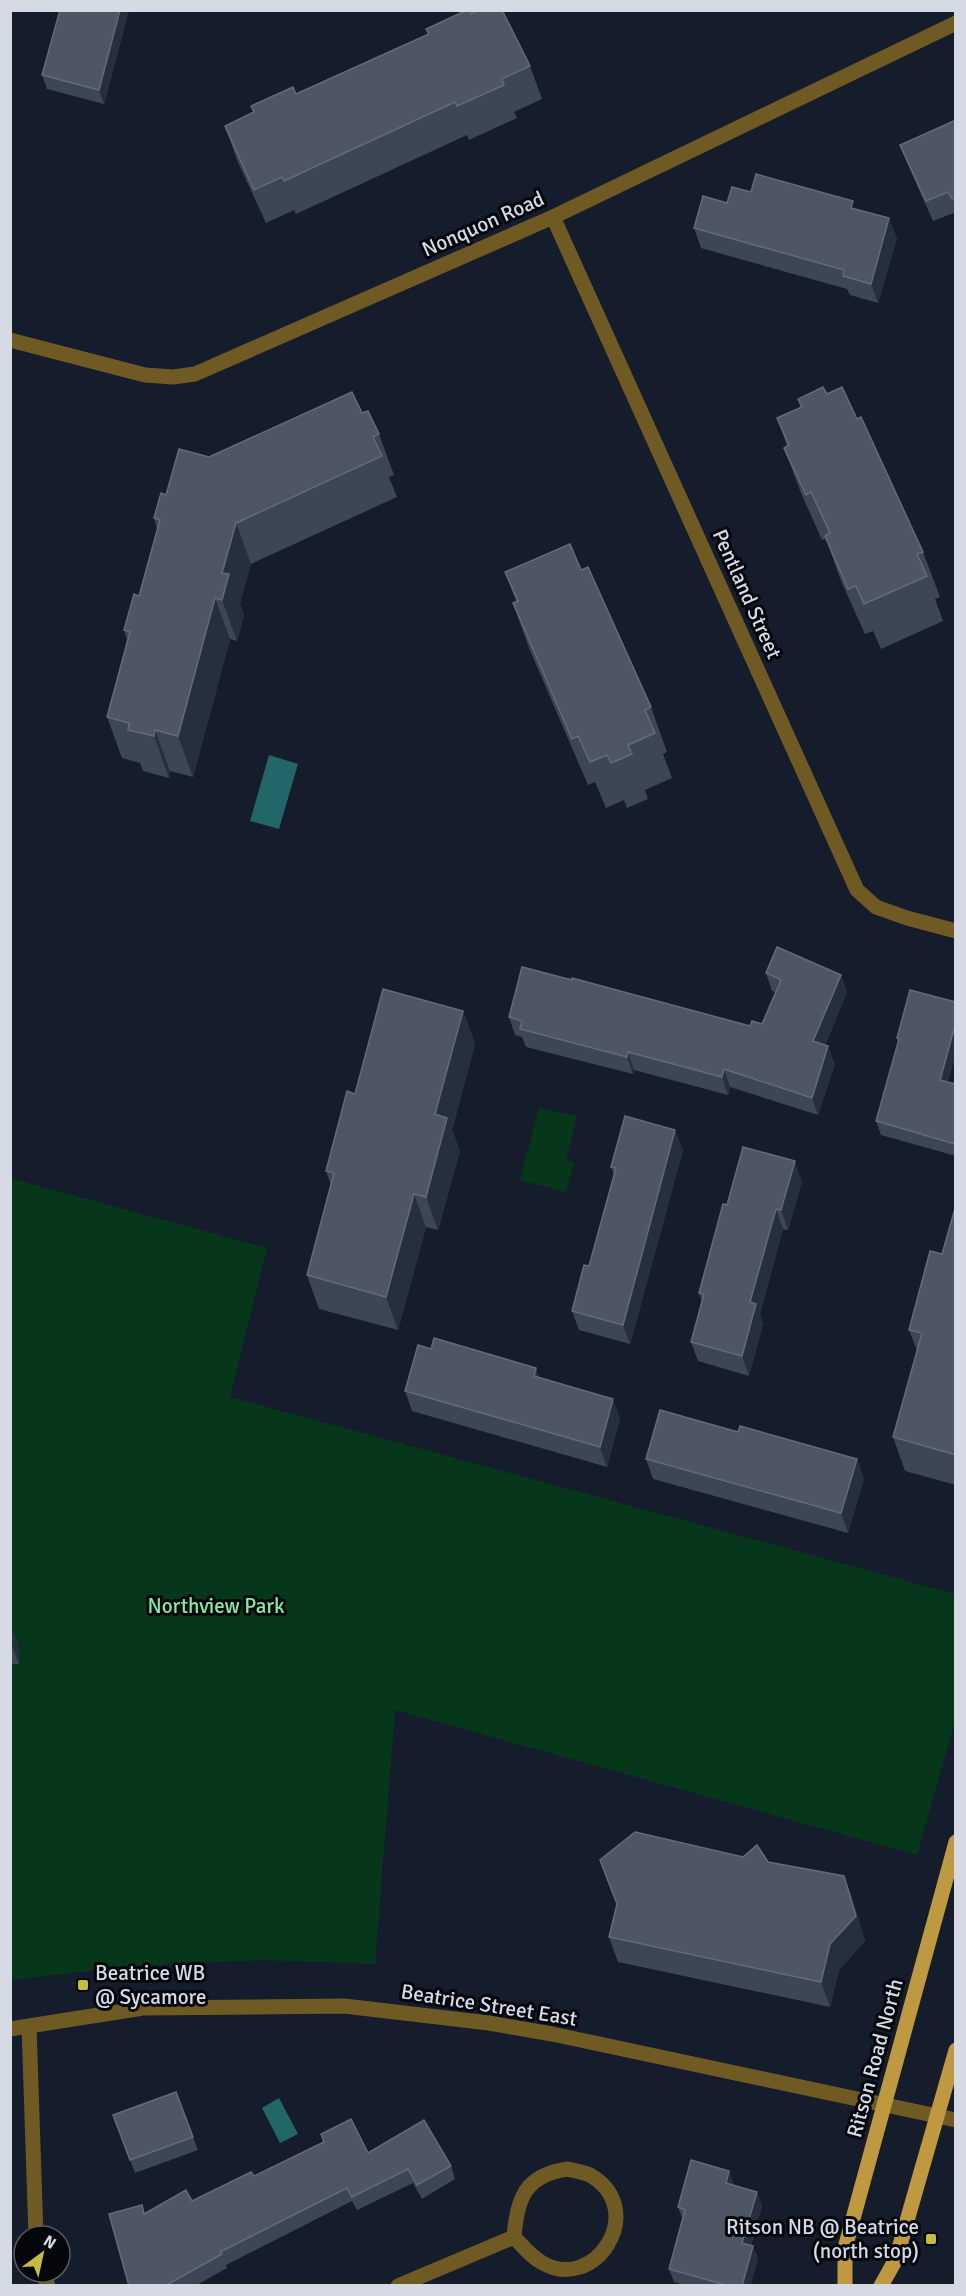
<svg xmlns="http://www.w3.org/2000/svg" width="966" height="2296" font-family="Signika,sans-serif">
  <style>
    .green { fill: #07371b }
    .water { fill: #226667 }
    .lines { fill: none; stroke-linecap: round; stroke-linejoin: round }
    .minor { stroke: #705a24; stroke-width: 15 }
    .major { stroke: #bf993f; stroke-width: 15 }
    .wall { fill: #3d4655 }
    .shaded-wall { fill: #262f3e }
    .building { fill: #4e5664; stroke: #636b78; stroke-width: 1.5 }
    .poi-dot { fill: #c4bc3d; stroke: #05070d; stroke-width: 2 }
    .labels { text-anchor: middle; dominant-baseline: central; stroke-width: 6; stroke-linejoin: round; paint-order: stroke }
    .street-label { font-size: 21px; fill: #d5dae4; stroke: #05070d }
    .park-label { font-size: 21px; fill: #82eaa2; stroke: #05070d }
    .poi-label { font-size: 21px; fill: #d5dae4; stroke: #05070d; text-anchor: start }
  </style>
  <rect width="100%" height="100%" fill="#151c2b"/>
  <g class="green">
    <polygon points="539,1108 577,1116 566,1160 574,1163 566,1192 520,1180"/>
    <polygon points="13,1179 267,1248 230,1397 955,1594 955,1721 917,1855 395,1710 375,1964 263,1960 132,1966 11,1980 10,1189"/>
  </g>
  <g class="water">
    <polygon points="269,755 298,764 279,829 250,821"/>
    <polygon points="279,2098 298,2134 280,2143 262,2108"/>
  </g>
  <g class="lines">
    <g class="minor">
      <polyline points="553,217 857,890 876,907 907,918 956,931"/>
      <polyline points="10,340 145,375 173,377 195,374 553,217 956,23"/>
      <polyline points="29,2026 36,2236"/>
      <polyline points="10,2029 143,2008 344,2006 489,2023 552,2034 956,2120"/>
      <path d="M568,2169c7,2 15,3 22,6 60,35 4,120 -49,87 -11,-6 -19,-17 -27,-25 3,-39 11,-62 54,-68z"/>
      <polyline points="42,2272 48,2286"/>
      <polyline points="398,2286 514,2237"/>
    </g>
    <g class="major">
      <polyline points="845,2286 845,2248 956,1842"/>
      <polyline points="881,2286 896,2259 956,2050"/>
    </g>
  </g>
  <g class="wall">
    <polygon points="60,10 129,10 104,104 47,89 42,75"/>
    <polygon points="471,14 530,66 542,99 514,112 517,118 469,140 467,135 296,214 294,210 266,223 237,160 225,126 254,113 251,106 296,94"/>
    <polygon points="956,120 956,212 933,221 908,165 900,145"/>
    <polygon points="751,192 856,209 897,238 878,303 850,295 847,289 701,248 694,228 727,203"/>
    <polygon points="827,394 857,419 923,552 940,597 935,599 943,621 881,649 873,631 865,634 841,581 826,539 822,540 801,493 784,448 787,446 777,418 801,408 798,399"/>
    <polygon points="379,434 394,475 389,477 397,497 251,564 240,603 244,615 237,641 230,639 193,777 170,771 169,778 143,771 140,763 122,758 107,717 127,640 124,630 139,596 157,529 154,518 166,495 209,457"/>
    <polygon points="581,570 651,707 667,752 663,754 672,778 645,790 648,799 627,808 624,800 606,808 595,782 588,785 529,648 513,603 516,601 505,572"/>
    <polygon points="766,973 841,975 847,992 825,1045 835,1064 818,1115 730,1087 728,1095 634,1070 633,1074 526,1047 522,1037 515,1035 509,1017 750,1026 762,1024 776,992 772,991"/>
    <polygon points="910,990 948,1082 956,1084 956,1156 881,1135 876,1121 898,1042 897,1038"/>
    <polygon points="463,1011 475,1044 452,1130 460,1151 438,1230 426,1227 398,1330 319,1309 307,1275 331,1185 326,1171 355,1094"/>
    <polygon points="683,1150 630,1344 579,1330 572,1311 589,1266 614,1175 611,1167"/>
    <polygon points="802,1181 788,1230 783,1229 760,1314 763,1324 749,1376 698,1361 691,1342 702,1302 699,1293 727,1205"/>
    <polygon points="956,1205 956,1485 905,1471 893,1437 917,1351 909,1330 942,1254"/>
    <polygon points="431,1349 536,1368 539,1377 620,1418 607,1467 412,1411 405,1391"/>
    <polygon points="738,1432 857,1459 864,1479 848,1533 653,1479 646,1459"/>
    <polygon points="10,1624 18,1645 19,1664 10,1664"/>
    <polygon points="743,1857 844,1876 853,1901 865,1941 839,1970 830,2007 618,1962 609,1937"/>
    <polygon points="176,2092 198,2150 135,2173 113,2115"/>
    <polygon points="321,2134 368,2153 451,2166 455,2179 422,2199 413,2183 357,2210 352,2201 226,2265 227,2268 195,2286 129,2286 145,2213 192,2201 254,2176 323,2142"/>
    <polygon points="729,2171 734,2185 757,2192 762,2206 751,2245 753,2246 758,2259 750,2286 686,2286 674,2282 669,2269 683,2220 678,2207"/>
  </g>
  <g class="shaded-wall">
    <polygon points="120,10 129,10 104,104 99,90"/>
    <polygon points="889,218 897,238 878,303 871,284"/>
    <polygon points="236,523 251,564 240,603 244,615 237,641 222,600 222,573"/>
    <polygon points="215,598 230,639 193,777 178,736"/>
    <polygon points="155,730 170,771 169,778 154,736"/>
    <polygon points="841,975 847,992 819,1058 813,1041"/>
    <polygon points="463,1011 475,1044 452,1130 460,1151 438,1230 426,1197 435,1114"/>
    <polygon points="956,1022 956,1054 945,1093 940,1080"/>
    <polygon points="828,1046 835,1064 818,1115 812,1098"/>
    <polygon points="628,1052 634,1070 633,1074 627,1057"/>
    <polygon points="724,1069 730,1087 728,1095 722,1077"/>
    <polygon points="675,1130 683,1150 630,1344 623,1325"/>
    <polygon points="795,1161 802,1181 788,1230 781,1210"/>
    <polygon points="414,1194 426,1227 398,1330 386,1297"/>
    <polygon points="776,1209 783,1229 760,1314 763,1324 749,1376 742,1356 750,1302"/>
    <polygon points="536,1368 543,1387 534,1376"/>
    <polygon points="613,1399 620,1418 607,1467 600,1447"/>
    <polygon points="857,1459 864,1479 848,1533 841,1513"/>
    <polygon points="10,1624 18,1645 19,1664 10,1641"/>
    <polygon points="844,1876 853,1901 865,1941 839,1970 830,2007 821,1982"/>
    <polygon points="729,2171 734,2184 730,2197 726,2183"/>
    <polygon points="757,2192 762,2206 747,2257 742,2243"/>
    <polygon points="753,2246 758,2259 750,2286 742,2286"/>
  </g>
  <g class="building">
    <polygon points="60,10 120,10 99,90 42,75"/>
    <polygon points="467,10 470,10 471,14 478,10 502,10 530,66 502,79 504,85 457,106 455,102 284,181 282,177 254,190 225,126 254,112 251,106 293,87 296,94 429,34 426,29"/>
    <polygon points="956,120 956,198 952,199 948,192 926,201 900,145"/>
    <polygon points="756,174 853,201 851,208 889,218 871,284 843,276 844,270 694,228 703,196 727,203 732,187 751,192"/>
    <polygon points="823,387 827,394 842,387 857,419 861,417 923,552 917,554 927,576 864,604 856,586 848,589 825,536 830,533 811,492 806,495 784,448 789,445 777,418 802,407 798,399"/>
    <polygon points="352,392 362,413 368,411 379,434 373,437 382,456 236,523 222,573 229,574 222,600 215,598 178,736 155,730 154,736 128,730 129,723 107,717 130,632 124,630 134,594 139,596 160,520 154,518 161,493 166,495 179,449 209,457"/>
    <polygon points="570,544 581,570 588,567 651,707 645,710 655,733 628,745 632,754 611,763 607,755 590,762 578,736 572,739 513,603 518,601 505,572"/>
    <polygon points="777,947 841,975 813,1041 828,1046 812,1098 724,1069 722,1077 628,1052 627,1057 520,1029 522,1021 509,1017 522,967 572,980 572,978 750,1026 752,1021 762,1024 781,980 766,973"/>
    <polygon points="383,989 463,1011 435,1114 447,1118 426,1197 414,1194 386,1297 307,1275 334,1173 326,1171 347,1091 355,1094"/>
    <polygon points="910,990 956,1002 956,1022 940,1080 956,1084 955,1144 876,1121 899,1039 897,1038"/>
    <polygon points="625,1116 675,1130 623,1325 572,1311 584,1265 589,1266 616,1168 611,1167"/>
    <polygon points="743,1147 795,1161 781,1210 776,1209 750,1302 756,1304 742,1356 691,1342 704,1294 699,1293 723,1204 727,1205"/>
    <polygon points="956,1205 956,1455 893,1437 922,1333 909,1330 930,1251 942,1254"/>
    <polygon points="434,1338 536,1368 534,1376 613,1399 600,1447 405,1391 418,1345 431,1349"/>
    <polygon points="660,1410 738,1432 740,1426 857,1459 841,1513 646,1459"/>
    <polygon points="635,1832 743,1857 757,1845 768,1862 844,1876 856,1916 830,1944 821,1982 609,1937 617,1904 600,1860"/>
    <polygon points="176,2092 193,2137 130,2160 113,2115"/>
    <polygon points="351,2119 368,2153 424,2120 451,2166 417,2185 408,2169 352,2197 347,2188 220,2252 222,2254 170,2283 162,2286 129,2286 109,2214 142,2205 144,2214 186,2190 192,2201 251,2172 254,2176 324,2142 321,2134"/>
    <polygon points="691,2160 729,2171 726,2183 757,2192 742,2243 753,2246 742,2286 729,2286 669,2269 685,2210 678,2207"/>
  </g>
  <g class="poi-dot">
    <rect x="77" y="1979" width="12" height="12" rx="3"/>
    <rect x="925" y="2233" width="12" height="12" rx="3"/>
  </g>
  <g class="labels">
    <g class="street-label">
      <text transform="translate(483 224) rotate(-24)">Nonquon Road</text>
      <text transform="translate(747 594) rotate(66)">Pentland Street</text>
      <text transform="translate(489 2005) rotate(9)">Beatrice Street East</text>
      <text transform="translate(875 2058) rotate(-75)">Ritson Road North</text>
    </g>
    <g class="park-label">
      <text x="216" y="1606">Northview Park</text>
    </g>
    <g class="poi-label">
      <text x="95" y="1973">Beatrice WB<tspan x="95" dy="24">@ Sycamore</tspan></text>
      <text x="919" y="2227" text-anchor="end">Ritson NB @ Beatrice<tspan x="919" dy="24">(north stop)</tspan></text>
    </g>
  </g>
  <rect width="966" height="2296" fill="none" stroke="#d5dae4" stroke-width="24"/>
  <g transform="translate(42 2254) rotate(33)"><circle r="28" fill="#05070d" stroke="#585b63" stroke-width="1.5"/>
  <path d="M0-4.5L10 22L0 15L-10 22Z" fill="#c4bc3d"/>
  <text y="-9" font-size="16" font-weight="bold" text-anchor="middle" fill="#d5dae4">N</text>
  </g>
</svg>
